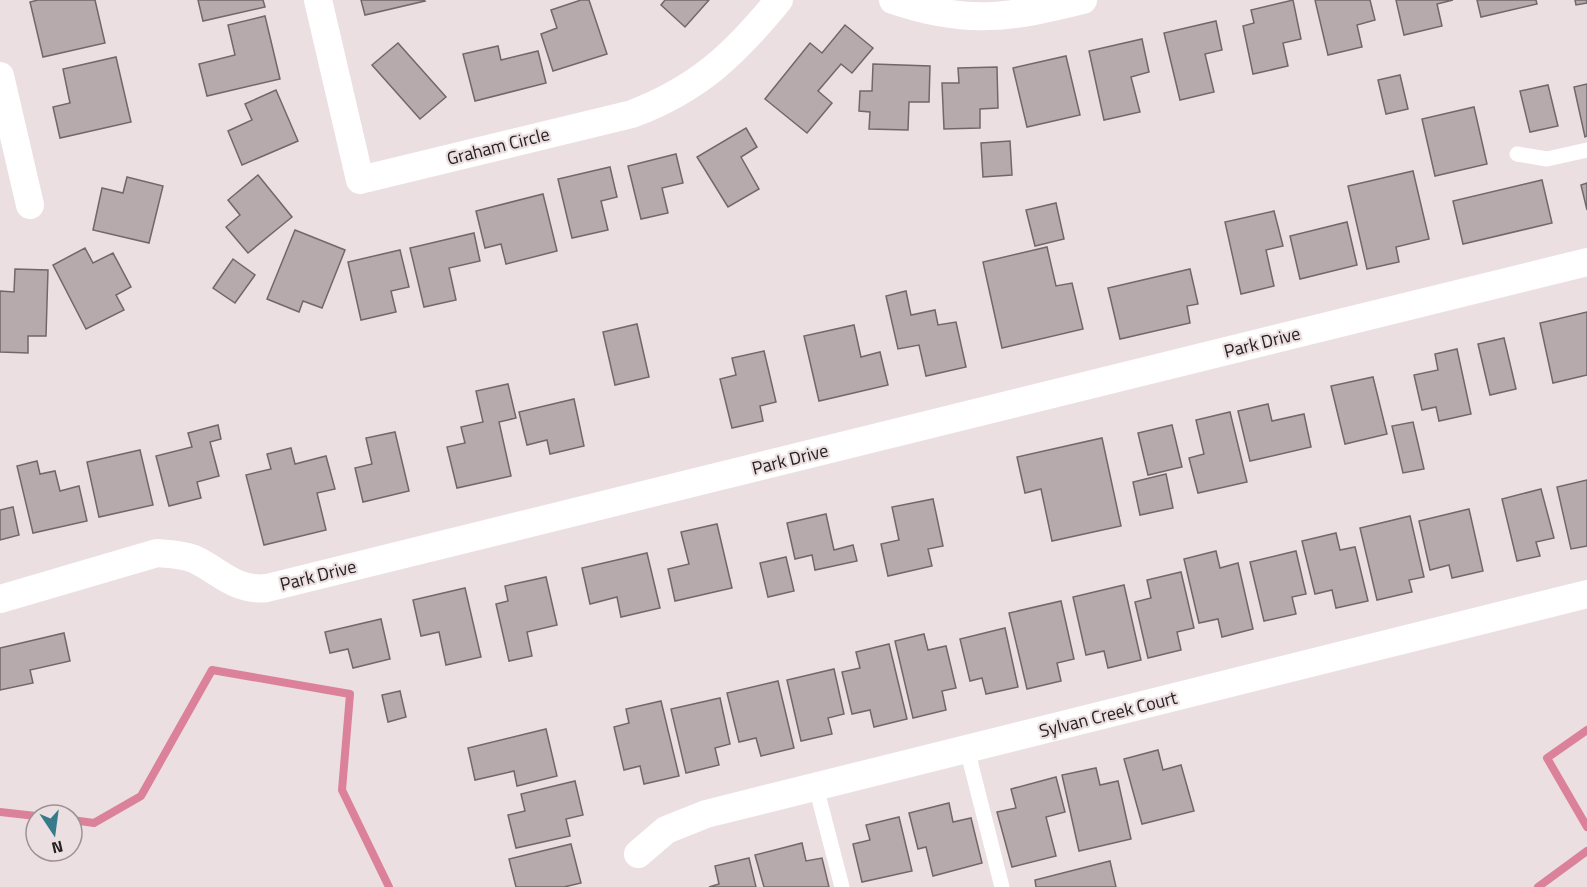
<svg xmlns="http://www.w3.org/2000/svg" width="1587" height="887" font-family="'Titillium Web',sans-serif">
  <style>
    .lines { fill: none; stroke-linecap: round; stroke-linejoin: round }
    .stream { stroke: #dc819a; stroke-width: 8 }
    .building { fill: #b6aaac; stroke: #726769; stroke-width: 1.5 }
    .lane { stroke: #fff; stroke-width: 15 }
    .street { stroke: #fff; stroke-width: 28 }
    .labels { text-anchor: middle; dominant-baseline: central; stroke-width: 4.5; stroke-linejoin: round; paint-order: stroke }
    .street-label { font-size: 18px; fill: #262122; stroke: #ecdfe2 }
  </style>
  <rect width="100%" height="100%" fill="#ecdfe2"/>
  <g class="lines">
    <g class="stream">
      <polyline points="1587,730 1547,758 1587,827"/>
      <polyline points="0,812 36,816"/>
      <polyline points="72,820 94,823 141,796 212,670 350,694 342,790 389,887"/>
      <polyline points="1538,887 1587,851"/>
    </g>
  </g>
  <g class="building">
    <polygon points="38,0 95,0 105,43 43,57 30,2"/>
    <polygon points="198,0 263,0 265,7 203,21"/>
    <polygon points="361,0 424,0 425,1 365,15"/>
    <polygon points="581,0 589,0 607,54 553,71 541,34 557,28 551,10"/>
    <polygon points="665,0 709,0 685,27 661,5"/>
    <polygon points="1293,0 1301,39 1283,43 1288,66 1253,74 1243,26 1254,23 1251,10"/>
    <polygon points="1315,0 1370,0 1375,20 1357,25 1362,47 1328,55"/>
    <polygon points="1396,0 1453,0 1437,4 1442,26 1404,35"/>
    <polygon points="1477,0 1536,0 1537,4 1481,17"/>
    <polygon points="1575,0 1587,0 1587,3 1576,5"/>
    <polygon points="265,16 280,79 207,96 199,64 235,55 228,25"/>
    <polygon points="1216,21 1222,50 1205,54 1214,92 1180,100 1164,33"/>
    <polygon points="845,25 873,48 852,73 841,64 818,91 832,103 807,133 765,99 810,43 822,53"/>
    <polygon points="1142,39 1149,72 1131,77 1140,112 1104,120 1089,51"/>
    <polygon points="398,43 446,97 420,119 372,65"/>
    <polygon points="498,46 501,60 538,51 546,83 475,101 463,54"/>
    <polygon points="1066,56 1080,115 1027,127 1013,68"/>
    <polygon points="116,57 131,122 60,138 53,107 70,103 63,69"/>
    <polygon points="873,64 930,66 929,102 909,102 908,130 869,129 870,112 859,111 860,91 872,91"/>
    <polygon points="997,67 998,108 980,109 980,128 944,129 942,83 959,83 958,68"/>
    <polygon points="1400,75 1408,109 1386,114 1378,80"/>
    <polygon points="1587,84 1587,136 1585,137 1574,87"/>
    <polygon points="1548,85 1558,126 1530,132 1520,91"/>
    <polygon points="276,90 298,141 242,165 228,131 252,120 245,104"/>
    <polygon points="1474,107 1487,164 1435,176 1422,119"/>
    <polygon points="746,128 757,147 741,157 759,189 728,207 697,157"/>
    <polygon points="1010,141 1012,175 983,177 981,143"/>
    <polygon points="676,154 683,183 662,188 668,213 641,219 628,166"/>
    <polygon points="610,167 617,197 601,201 608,230 572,238 558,179"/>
    <polygon points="1413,171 1429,239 1396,247 1399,262 1367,269 1348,186"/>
    <polygon points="258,175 292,217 248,253 226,227 240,215 228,200"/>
    <polygon points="127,177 163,186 149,243 93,230 102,188 123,193"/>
    <polygon points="1542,180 1552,223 1463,244 1453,201"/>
    <polygon points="1587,183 1587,210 1581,185"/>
    <polygon points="543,194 557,251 506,264 501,244 485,248 476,211"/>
    <polygon points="1056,203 1064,239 1035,246 1026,210"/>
    <polygon points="1274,211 1283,246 1266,250 1274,286 1241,294 1225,222"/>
    <polygon points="1347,222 1357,265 1300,279 1290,236"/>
    <polygon points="295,230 345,250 322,308 303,301 299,312 267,299"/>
    <polygon points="474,233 480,261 449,268 456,300 424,307 410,248"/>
    <polygon points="1047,247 1056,286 1072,283 1083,329 1002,348 983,262"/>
    <polygon points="85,248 93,263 113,253 131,287 116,295 124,310 86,329 53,265"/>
    <polygon points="400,250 409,287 391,291 396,312 361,320 348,262"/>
    <polygon points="233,259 255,275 235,303 213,288"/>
    <polygon points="15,269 48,270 46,336 28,336 28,353 0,352 0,291 14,292"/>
    <polygon points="1190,269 1198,304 1187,306 1190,323 1120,339 1108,288"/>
    <polygon points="906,291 911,315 935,310 938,325 956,322 966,367 926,376 919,345 898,349 886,296"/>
    <polygon points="1587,312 1587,375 1553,383 1540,323"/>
    <polygon points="637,324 649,377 615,385 603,332"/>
    <polygon points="854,325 861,357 880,352 888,385 819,401 804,336"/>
    <polygon points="1504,338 1516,389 1490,395 1478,344"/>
    <polygon points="1457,349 1471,414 1439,421 1436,407 1422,410 1414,375 1438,370 1435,354"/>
    <polygon points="764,351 776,402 760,406 763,421 732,428 720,379 736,375 732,358"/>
    <polygon points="1373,377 1387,434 1345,444 1331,386"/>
    <polygon points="508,384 516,418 499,422 511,476 457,488 447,447 465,443 461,427 483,422 476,391"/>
    <polygon points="574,399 584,446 550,454 547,440 527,445 519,412"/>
    <polygon points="1268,404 1272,421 1304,414 1311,447 1250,461 1238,411"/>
    <polygon points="1230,412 1247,482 1198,493 1189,458 1204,454 1196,420"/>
    <polygon points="1413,422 1424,469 1403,473 1392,426"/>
    <polygon points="218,425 221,439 210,442 219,476 197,482 201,498 169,506 156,456 192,447 188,433"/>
    <polygon points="1172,425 1182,467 1148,475 1138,433"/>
    <polygon points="395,432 409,491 363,502 355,468 372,464 366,438"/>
    <polygon points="1102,438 1121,526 1052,541 1041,489 1025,493 1017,457"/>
    <polygon points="291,448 295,464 326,456 335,489 317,493 326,530 264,545 246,475 271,469 267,454"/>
    <polygon points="140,450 153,505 99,517 87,462"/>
    <polygon points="37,461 40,474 55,471 60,491 79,486 87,521 33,533 17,466"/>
    <polygon points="1166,474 1173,508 1140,515 1133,482"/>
    <polygon points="1587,480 1587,546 1571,549 1557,487"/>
    <polygon points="1541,489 1554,538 1536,542 1540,556 1517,561 1502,499"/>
    <polygon points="933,499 943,546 928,549 932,566 888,576 881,544 899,540 892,507"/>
    <polygon points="13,507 19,535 0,540 0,510"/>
    <polygon points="1469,509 1483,571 1452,578 1449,565 1430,570 1419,521"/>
    <polygon points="826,514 834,550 853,545 857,561 815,570 812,555 795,559 787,523"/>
    <polygon points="1410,516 1424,577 1409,580 1412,592 1377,600 1360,528"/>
    <polygon points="717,524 732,588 675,601 668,569 689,564 681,532"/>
    <polygon points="1336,533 1340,550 1355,547 1368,601 1336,608 1332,590 1315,594 1302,541"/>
    <polygon points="1216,551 1220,568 1238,563 1253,629 1222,637 1218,619 1199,623 1184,559"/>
    <polygon points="1296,551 1306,594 1292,597 1296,614 1264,621 1250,562"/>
    <polygon points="647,553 660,608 621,617 617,597 590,604 582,568"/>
    <polygon points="786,557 794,591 768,597 760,563"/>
    <polygon points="1181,572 1194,628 1177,632 1181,650 1148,658 1135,602 1151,598 1147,580"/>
    <polygon points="546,577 557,625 527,632 532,656 509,661 496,604 508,601 505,586"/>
    <polygon points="1124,585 1141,660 1108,668 1104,651 1086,655 1073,597"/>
    <polygon points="465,588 481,657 446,665 439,632 421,636 413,600"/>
    <polygon points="1061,601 1074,659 1057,663 1061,681 1027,689 1009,613"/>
    <polygon points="381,619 390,659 353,668 348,649 330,653 325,632"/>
    <polygon points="1005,628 1018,687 986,694 982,678 970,681 960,639"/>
    <polygon points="64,633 70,661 30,670 33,683 0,690 0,648"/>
    <polygon points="924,634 928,650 946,646 956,688 942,691 946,710 913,718 895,641"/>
    <polygon points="889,644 907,719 874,727 870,710 852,714 842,672 860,668 856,652"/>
    <polygon points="834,669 844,714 828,718 832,734 801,741 787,680"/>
    <polygon points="778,681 794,748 761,756 756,738 739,742 727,693"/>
    <polygon points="400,691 406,717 388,722 382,695"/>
    <polygon points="720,698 730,744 715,748 719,765 686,773 671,709"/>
    <polygon points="661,701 679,776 644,784 640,766 624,770 614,727 629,723 626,709"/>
    <polygon points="546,729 557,776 517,786 514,771 475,780 468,748"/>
    <polygon points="1158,750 1163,770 1181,765 1194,811 1142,824 1124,759"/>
    <polygon points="1096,768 1100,785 1118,781 1131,839 1079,851 1062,775"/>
    <polygon points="1056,777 1065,812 1046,817 1056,856 1012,867 997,812 1016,808 1011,789"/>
    <polygon points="575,781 583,815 566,819 570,836 516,848 508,815 525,811 521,794"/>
    <polygon points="949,803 953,822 971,818 982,863 933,876 926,847 918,849 909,813"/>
    <polygon points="899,817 912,871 862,882 853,844 870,840 866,825"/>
    <polygon points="802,843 806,861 822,858 829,887 764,887 755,855"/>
    <polygon points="571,844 581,883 564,887 516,887 509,859"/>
    <polygon points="749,858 756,887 709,887 719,884 715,866"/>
    <polygon points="1110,861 1116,887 1036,887 1035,880"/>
  </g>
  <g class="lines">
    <g class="lane">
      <polyline points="1517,154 1547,159 1587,150"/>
      <polyline points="967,749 1002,887"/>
      <polyline points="816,787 842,887"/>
    </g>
    <g class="street">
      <path d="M318,0l42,180 272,-66c66,-25 102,-59 147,-114"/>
      <path d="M893,0c73,25 118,18 190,0"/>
      <polyline points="0,76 30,205"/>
      <path d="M0,599l157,-46c13,1 25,1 37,6 26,12 42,33 73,29l1320,-326"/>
      <polyline points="638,854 666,830 706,814 1587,594"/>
    </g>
  </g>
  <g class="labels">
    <g class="street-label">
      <text transform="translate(498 146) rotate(-14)">Graham Circle</text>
      <text transform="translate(1262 342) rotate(-14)">Park Drive</text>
      <text transform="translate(790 459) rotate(-14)">Park Drive</text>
      <text transform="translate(318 575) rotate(-14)">Park Drive</text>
      <text transform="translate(1108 714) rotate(-14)">Sylvan Creek Court</text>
    </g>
  </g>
  <g transform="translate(54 833) rotate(167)"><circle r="28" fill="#ecdfe2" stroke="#9d9395" stroke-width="1.5"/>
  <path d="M0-4.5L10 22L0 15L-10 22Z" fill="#367b89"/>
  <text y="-9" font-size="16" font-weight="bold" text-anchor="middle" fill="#262122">N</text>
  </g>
</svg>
